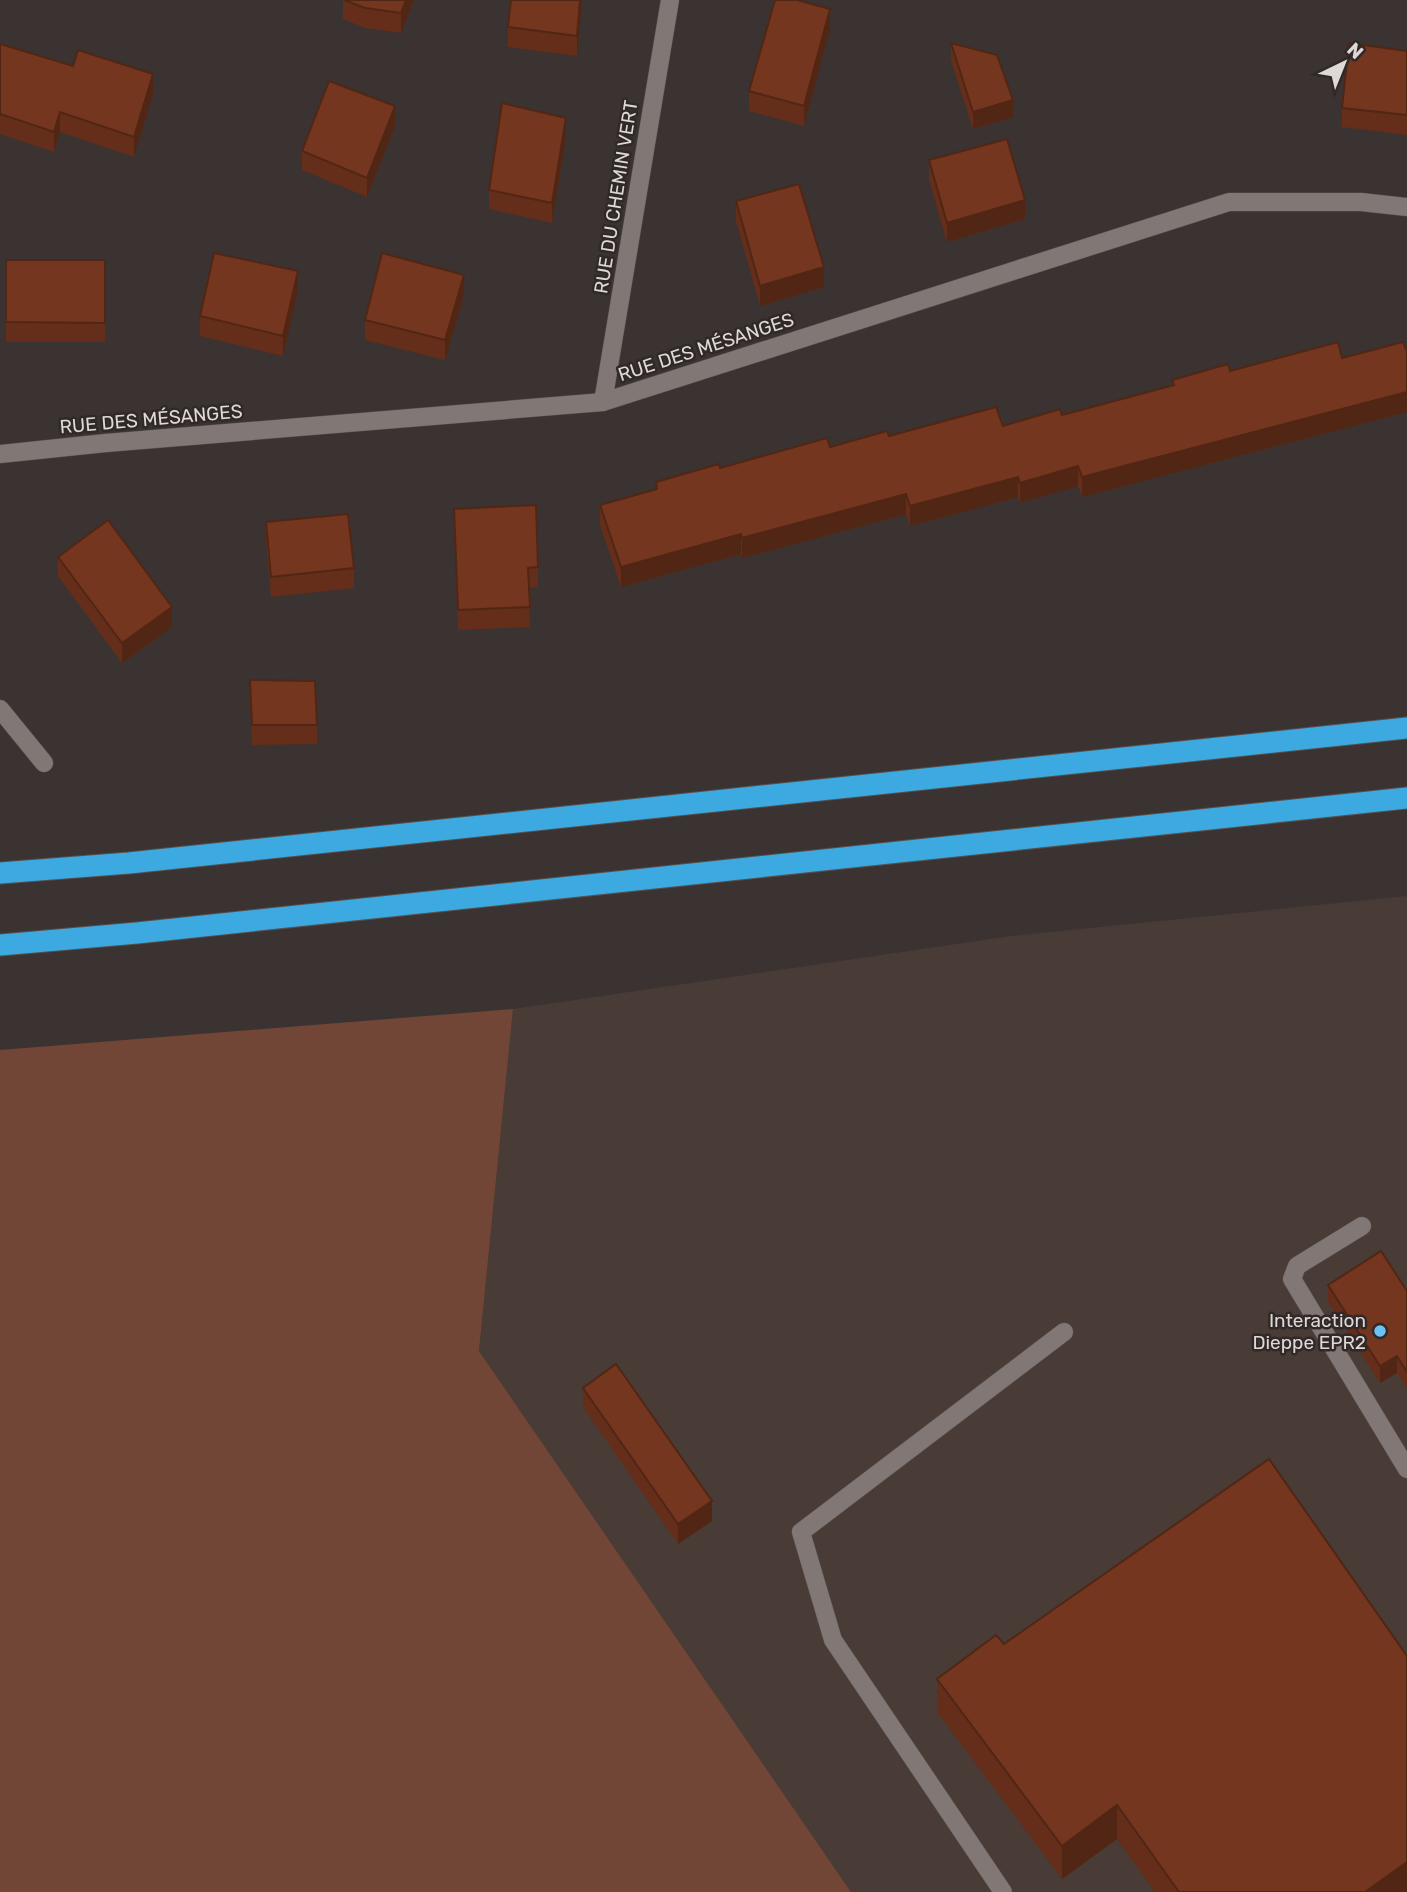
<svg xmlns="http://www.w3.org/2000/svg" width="1407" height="1892" font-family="Rubik,sans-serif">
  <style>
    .built { fill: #493b35 }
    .green { fill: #714636 }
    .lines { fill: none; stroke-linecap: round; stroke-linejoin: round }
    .lane-casing { stroke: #57504d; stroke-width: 19 }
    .street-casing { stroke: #57504d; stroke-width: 19 }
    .highway-casing { stroke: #57504d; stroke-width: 23 }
    .lane { stroke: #817774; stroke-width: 18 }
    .street { stroke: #817774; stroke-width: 18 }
    .highway { stroke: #3ca9e0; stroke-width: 21 }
    .wall { fill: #642e1a }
    .shaded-wall { fill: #512615 }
    .building { fill: #74361e; stroke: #512615; stroke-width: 2 }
    .poi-dot { fill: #6dc2f3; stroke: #312927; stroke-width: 2.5 }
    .labels { text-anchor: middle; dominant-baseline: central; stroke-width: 5; stroke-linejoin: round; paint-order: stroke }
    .street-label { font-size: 19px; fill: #ded9d7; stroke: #312927 }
    .poi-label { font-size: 19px; fill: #ded9d7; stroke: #312927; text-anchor: end }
  </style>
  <rect width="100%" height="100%" fill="#3b3331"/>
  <polygon class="built" points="1407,896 1407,1892 851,1892 479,1351 513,1009 1011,936"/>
  <polygon class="green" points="513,1009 479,1351 851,1892 0,1892 0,1050"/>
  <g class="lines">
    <defs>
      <g id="lane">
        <polyline points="1362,1226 1297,1266 1292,1279 1407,1469"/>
        <polyline points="1003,1892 833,1640 801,1532 1064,1332"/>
      </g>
      <g id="street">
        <polyline points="603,402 670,0"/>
        <polyline points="0,454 106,443 603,402 1229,202 1361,202 1407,207"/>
        <polyline points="0,709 44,763"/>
      </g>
      <g id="highway">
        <polyline points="0,873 129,863 1407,728"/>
        <polyline points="0,945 137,933 1407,798"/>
      </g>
    </defs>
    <use href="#lane" class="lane-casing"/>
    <use href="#street" class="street-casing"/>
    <use href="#highway" class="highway-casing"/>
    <use href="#lane" class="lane"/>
    <use href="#street" class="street"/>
    <use href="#highway" class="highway"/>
  </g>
  <g class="wall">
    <polygon points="343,0 414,0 401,33 365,28 343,19"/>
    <polygon points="511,0 582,0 577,56 508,47 508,27"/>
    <polygon points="830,29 804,126 749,111 749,91"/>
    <polygon points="951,43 1013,117 973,129 951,61"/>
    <polygon points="0,44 153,94 134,157 60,132 54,152 0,134"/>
    <polygon points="1407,51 1407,135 1342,127 1342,108"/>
    <polygon points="395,126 367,197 302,170 302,151"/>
    <polygon points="566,137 552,223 489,209 489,190"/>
    <polygon points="929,160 1025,219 947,242 929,180"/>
    <polygon points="736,201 824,287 760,306 736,221"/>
    <rect x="6" y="260" width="99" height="82"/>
    <polygon points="298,291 283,356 200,336 200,316"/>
    <polygon points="464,295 445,360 365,340 365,320"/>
    <polygon points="1407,349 1407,412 1082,497 1078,486 1020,503 1018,497 910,526 906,514 742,558 741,554 621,587 600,525 600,505 656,489 656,482 720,468 889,436 1003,426 1062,415 1172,386 1172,380 1230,371 1342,358"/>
    <polygon points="454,509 538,567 538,587 529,588 530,627 458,630"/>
    <polygon points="266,522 354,568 354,588 271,597 266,542"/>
    <polygon points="58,557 172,627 122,663 58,576"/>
    <polygon points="250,680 317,725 317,744 252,745"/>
    <polygon points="1328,1285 1407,1291 1407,1389 1397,1373 1380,1383 1328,1302"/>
    <polygon points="583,1388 712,1521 678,1544 583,1407"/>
    <polygon points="1004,1644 1407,1892 1155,1892 1117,1839 1062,1879 937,1712 937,1679"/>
  </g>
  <g class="shaded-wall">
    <polygon points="406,0 414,0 401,33 401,13"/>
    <polygon points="580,0 582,0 577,56 577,36"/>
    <polygon points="830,9 830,29 804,126 804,106"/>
    <polygon points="153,74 153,94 134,157 134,137"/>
    <polygon points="1013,100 1013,117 973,129 973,112"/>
    <polygon points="395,106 395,126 367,197 367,178"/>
    <polygon points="60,112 60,132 54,152 54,132"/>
    <polygon points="566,118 566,137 552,223 552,203"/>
    <polygon points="1025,200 1025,219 947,242 947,223"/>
    <polygon points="824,267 824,287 760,306 760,286"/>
    <polygon points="298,271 298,291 283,356 283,336"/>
    <polygon points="464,275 464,295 445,360 445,340"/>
    <polygon points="1407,392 1407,412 1082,497 1082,477"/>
    <polygon points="1078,466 1078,486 1020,503 1020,483"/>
    <polygon points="1018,477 1018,497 910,526 910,506"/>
    <polygon points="906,494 906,514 742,558 742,538"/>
    <polygon points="741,534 741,554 621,587 621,567"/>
    <polygon points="172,607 172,627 122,663 122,643"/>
    <polygon points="1397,1356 1397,1373 1380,1383 1380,1366"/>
    <polygon points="712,1501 712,1521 678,1544 678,1524"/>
    <polygon points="1117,1805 1117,1839 1062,1879 1062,1846"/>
    <polygon points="1407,1862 1407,1892 1365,1892"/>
  </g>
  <g class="building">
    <polygon points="344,0 406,0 401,13 365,8"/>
    <polygon points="511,0 580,0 577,36 508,27"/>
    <polygon points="775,0 797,0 830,9 804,106 749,91"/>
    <polygon points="951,43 997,55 1013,100 973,112"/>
    <polygon points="1349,43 1407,51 1407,115 1342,108"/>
    <polygon points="0,44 73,66 78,50 153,74 134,137 60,112 54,132 0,114"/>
    <polygon points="329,81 395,106 367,178 302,151"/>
    <polygon points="502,103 566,118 552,203 489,190"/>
    <polygon points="1007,139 1025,200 947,223 929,160"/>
    <polygon points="799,184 824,267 760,286 736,201"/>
    <polygon points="214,253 298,271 283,336 200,316"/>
    <polygon points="382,253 464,275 445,340 365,320"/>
    <polygon points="6,260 105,260 105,323 6,322"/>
    <polygon points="1338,342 1342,358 1403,342 1406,349 1407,349 1407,392 1082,477 1078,466 1020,483 1018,477 910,506 906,494 742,538 741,534 621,567 600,505 657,489 656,482 687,473 719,464 720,468 827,438 830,447 887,431 889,436 996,407 1003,426 1060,409 1062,415 1174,385 1172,380 1228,364 1230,371"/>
    <polygon points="536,505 538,567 528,568 530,607 458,610 454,509"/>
    <polygon points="348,514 354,568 271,577 266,522"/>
    <polygon points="108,520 172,607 122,643 58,557"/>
    <polygon points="250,680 315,681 317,725 252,725"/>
    <polygon points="1381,1251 1407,1291 1407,1372 1397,1356 1380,1366 1328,1285"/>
    <polygon points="616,1364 712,1501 678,1524 583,1388"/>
    <polygon points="1269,1459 1407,1656 1407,1862 1365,1892 1179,1892 1117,1805 1062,1846 937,1679 996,1635 1004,1644"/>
  </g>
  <circle class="poi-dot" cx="1380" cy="1331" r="7"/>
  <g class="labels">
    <g class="street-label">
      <text transform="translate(616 197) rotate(-81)">RUE DU CHEMIN VERT</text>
      <text transform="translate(706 347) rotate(-18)">RUE DES MÉSANGES</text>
      <text transform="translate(151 419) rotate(-5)">RUE DES MÉSANGES</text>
    </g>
    <g class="poi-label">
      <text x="1366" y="1320">Interaction<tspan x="1366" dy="22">Dieppe EPR2</tspan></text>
    </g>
  </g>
  <g transform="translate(1344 63) rotate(43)" stroke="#312927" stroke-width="5" paint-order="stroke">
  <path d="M0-5L12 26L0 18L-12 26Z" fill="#ded9d7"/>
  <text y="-10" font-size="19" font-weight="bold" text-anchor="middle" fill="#ded9d7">N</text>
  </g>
</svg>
